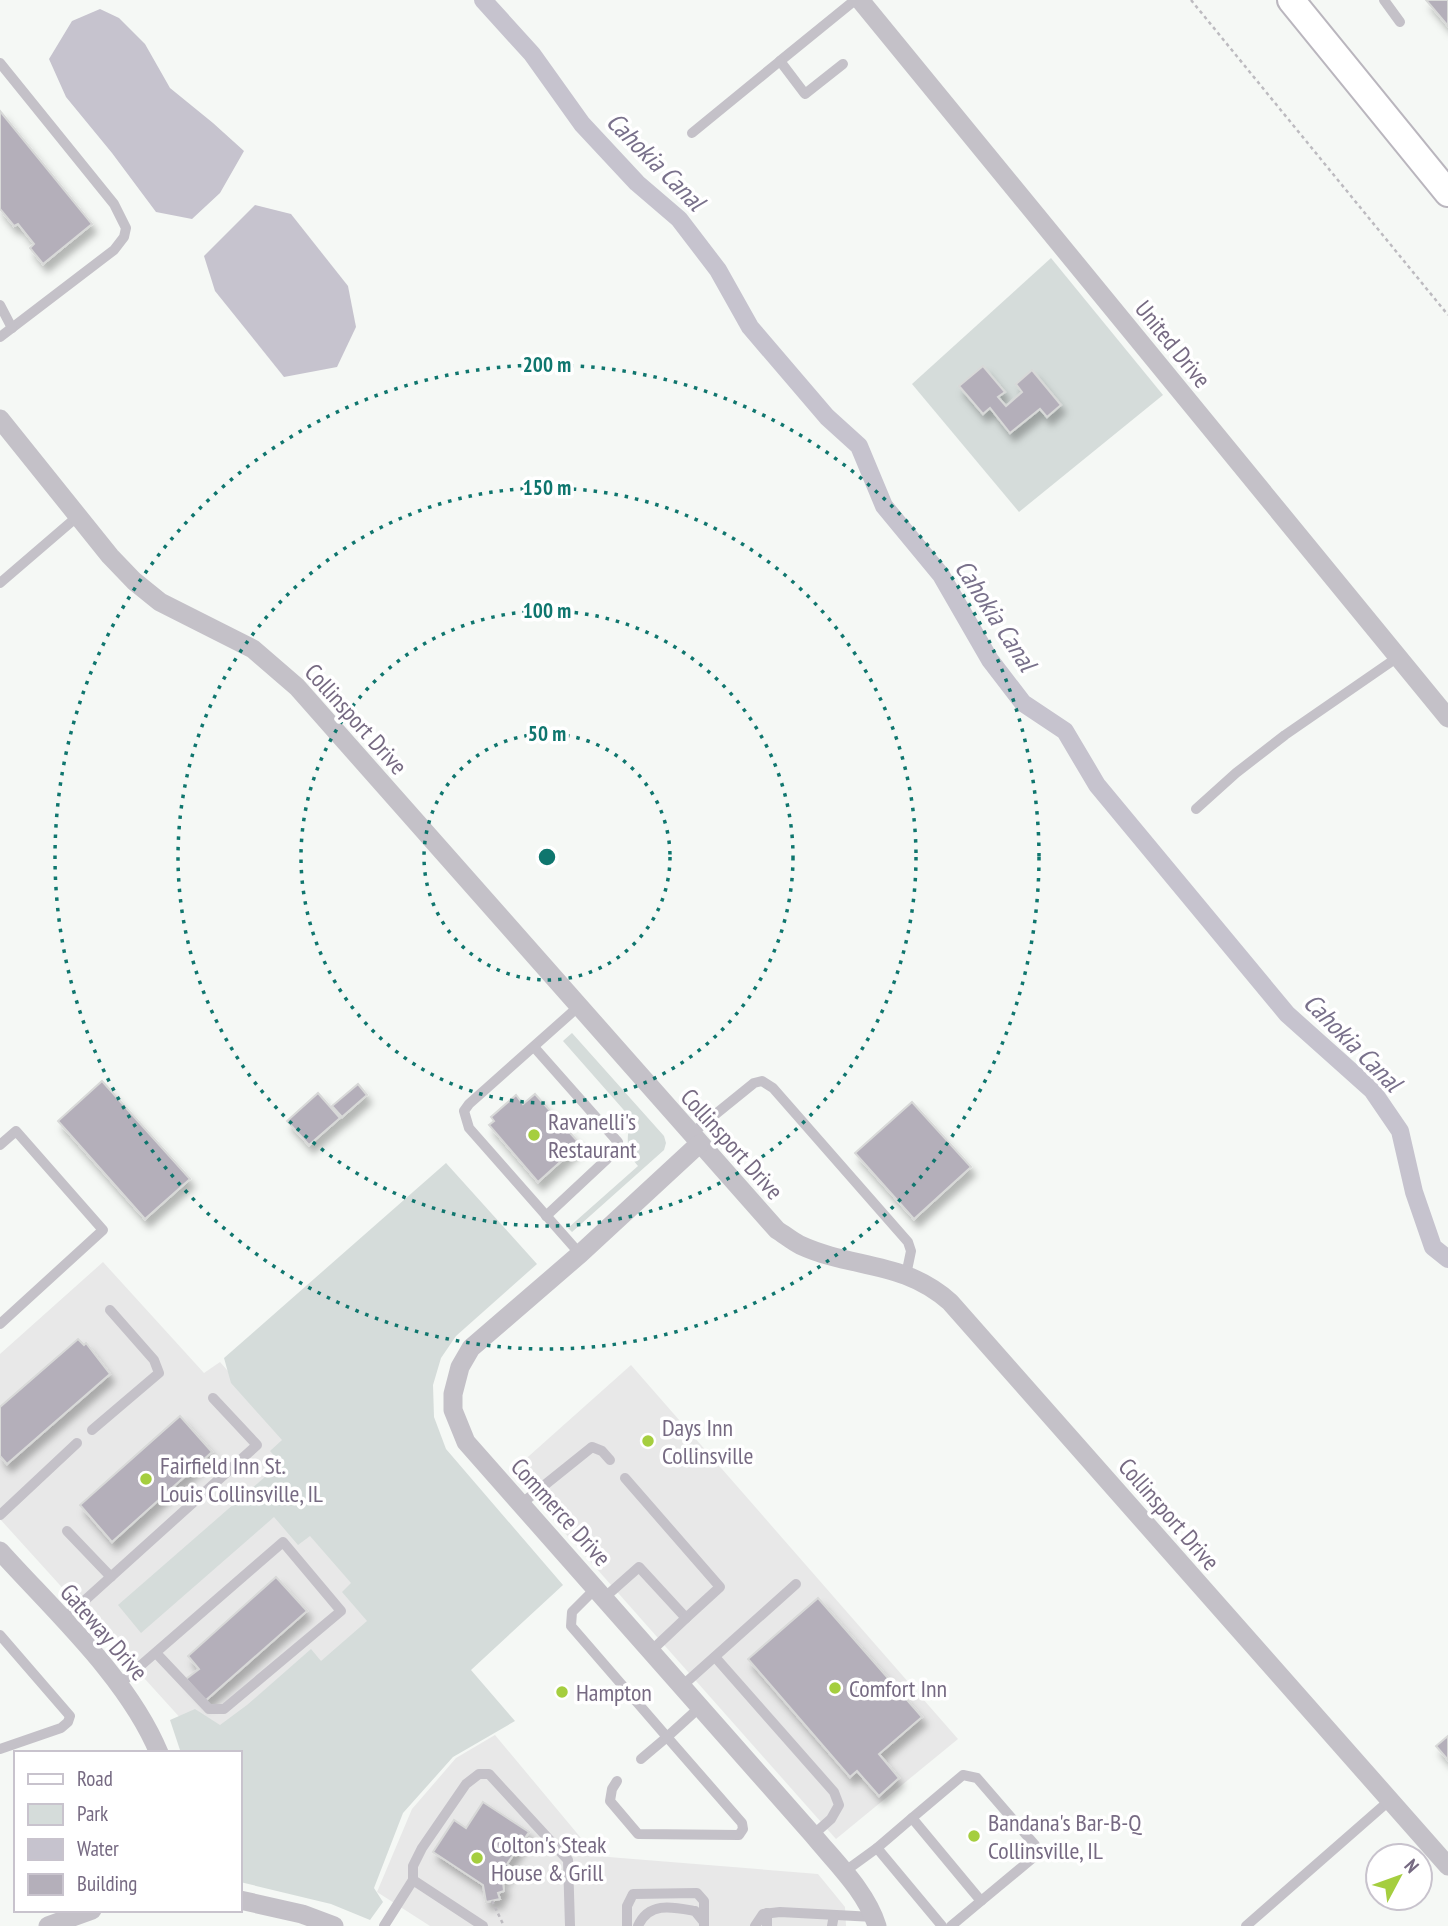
<svg xmlns="http://www.w3.org/2000/svg" width="1448" height="1926" font-family="'PT Sans Narrow',sans-serif">
  <style>
    .built { fill: #e8e8e8 }
    .green { fill: #d5dcda }
    .water { fill: #c6c3ce }
    .lines { fill: none; stroke-linecap: round; stroke-linejoin: round }
    .canal { stroke: #c6c3ce; stroke-width: 18 }
    .building { fill: #b4afba; stroke: #d8d9d8; stroke-width: 2; filter: url(#shadow) }
    .secondary-casing { stroke: #bab6be; stroke-width: 30 }
    .path { stroke: #bdbbc0; stroke-width: 2.5; stroke-dasharray: 3.5 3.5; stroke-linecap: butt }
    .service { stroke: #c4c1c8; stroke-width: 10 }
    .minor { stroke: #c4c1c8; stroke-width: 19 }
    .secondary { stroke: #fff; stroke-width: 26 }
    .ring { fill: none; stroke: #0f766e; stroke-width: 3.5; stroke-dasharray: 3.5 7 }
    .poi-dot { fill: #a5ce3f; stroke: #fff; stroke-width: 2.5 }
    .labels { text-anchor: middle; dominant-baseline: central; stroke-width: 7; stroke-linejoin: round; paint-order: stroke }
    .street-label { font-size: 24px; fill: #766a82; stroke: #fff }
    .poi-label { font-size: 24px; fill: #766a82; stroke: #fff; text-anchor: start }
    .water-label { font-size: 26px; font-style: italic; fill: #79718b; stroke: #fff }
    .centre { fill: #0f766e; stroke: #fff; stroke-width: 3.5 }
    .ring-label { font-size: 21px; text-anchor: middle; font-weight: bold; fill: #0f766e; stroke: #fff; stroke-width: 7; stroke-linejoin: round; paint-order: stroke }
  </style>
  <defs>
    <filter id="shadow"><feDropShadow dx="4.5" dy="8" stdDeviation="3.5" flood-color="#0004"/></filter>
  </defs>
  <rect width="100%" height="100%" fill="#f5f8f5"/>
  <g class="built">
    <polygon points="103,1262 204,1373 220,1362 298,1451 385,1620 212,1753 0,1519 0,1354"/>
    <polygon points="631,1365 958,1739 836,1839 511,1472"/>
    <polygon points="495,1735 596,1856 818,1874 845,1907 846,1926 430,1926 377,1892 412,1809 456,1758"/>
  </g>
  <g class="green">
    <polygon points="1051,258 1163,395 1019,512 912,384"/>
    <path d="M572,1033l92,103 2,7 -2,7 -92,82 -4,-4 70,-62c-9,-10 -11,-19 -10,-32l9,-9 -74,-84z"/>
    <polygon points="446,1163 537,1264 456,1336 441,1358 433,1385 434,1417 446,1449 563,1585 471,1670 515,1721 453,1757 403,1813 374,1888 383,1902 370,1920 331,1904 240,1882 240,1753 181,1753 170,1720 195,1709 220,1725 247,1705 311,1649 321,1661 367,1621 342,1592 351,1583 310,1536 298,1545 274,1517 141,1633 118,1605 281,1463 270,1451 282,1440 231,1383 224,1358"/>
  </g>
  <g class="water">
    <polygon points="100,9 119,18 145,44 170,88 213,123 244,151 220,193 192,219 156,212 112,153 66,97 49,59 72,21"/>
    <polygon points="255,205 291,214 348,286 356,327 337,367 284,377 215,291 204,256"/>
  </g>
  <g class="lines">
    <polyline class="canal" points="483,0 532,54 582,124 637,183 679,219 718,270 750,327 827,417 859,446 884,506 941,575 990,660 1023,703 1065,731 1097,785 1287,1014 1372,1090 1400,1131 1414,1192 1433,1247 1448,1259"/>
  </g>
  <g class="building">
    <polygon points="1426,0 1448,0 1448,26"/>
    <polygon points="0,111 92,224 43,264 30,248 34,244 18,224 14,226 0,209"/>
    <polygon points="983,366 1005,392 998,397 1006,406 1022,392 1016,384 1032,370 1061,405 1047,417 1040,409 1010,433 990,408 983,414 959,386"/>
    <polygon points="102,1081 190,1179 145,1219 58,1121"/>
    <polygon points="358,1084 367,1095 342,1117 332,1106"/>
    <polygon points="318,1093 340,1118 309,1145 287,1121"/>
    <polygon points="535,1094 580,1144 538,1182 489,1125 494,1121 491,1117 516,1095 523,1104"/>
    <polygon points="912,1102 971,1167 914,1219 855,1153"/>
    <polygon points="78,1339 84,1345 86,1343 110,1374 7,1464 0,1456 0,1407"/>
    <polygon points="180,1416 212,1452 112,1542 80,1505"/>
    <polygon points="276,1577 307,1611 205,1701 186,1679 199,1669 188,1656"/>
    <polygon points="818,1598 922,1717 879,1754 899,1778 879,1796 857,1771 850,1777 748,1659"/>
    <polygon points="1448,1736 1448,1760 1436,1746"/>
    <polygon points="483,1802 529,1832 507,1864 511,1867 504,1878 501,1875 497,1882 503,1882 504,1891 498,1893 500,1899 486,1902 483,1885 433,1852 454,1820 466,1828"/>
  </g>
  <g class="lines">
    <defs>
      <polyline id="secondary" points="1291,0 1448,193"/>
    </defs>
    <use href="#secondary" class="secondary-casing"/>
    <g class="path">
      <polyline points="1191,0 1448,315"/>
      <polyline points="492,1901 504,1926"/>
    </g>
    <g class="service">
      <polyline points="1384,0 1400,22"/>
      <polyline points="0,63 114,204 126,228 124,237 114,250 0,337"/>
      <polyline points="843,64 805,94 780,61 855,0"/>
      <polyline points="692,133 780,61"/>
      <polyline points="0,305 12,328"/>
      <polyline points="0,583 78,516"/>
      <polyline points="1196,809 1236,773 1285,735 1398,657"/>
      <polyline points="578,1007 469,1104 464,1111 469,1128 580,1254"/>
      <polyline points="534,1047 618,1142 607,1159 546,1216"/>
      <polyline points="691,1134 754,1083 762,1081 773,1088 908,1242 911,1251 906,1275"/>
      <polyline points="0,1145 16,1131 103,1230 0,1324"/>
      <polyline points="92,1430 159,1373 154,1360 110,1310"/>
      <polyline points="521,1504 592,1447 602,1451 610,1460"/>
      <polyline points="0,1515 77,1443"/>
      <polyline points="67,1531 111,1577"/>
      <polyline points="596,1588 572,1612 571,1626 667,1737 641,1759"/>
      <polyline points="604,1598 639,1567 686,1618 720,1587 625,1478"/>
      <polyline points="63,1620 257,1445 213,1398"/>
      <polyline points="0,1635 70,1716 68,1722 61,1728 0,1749"/>
      <polyline points="651,1651 686,1618"/>
      <polyline points="715,1657 834,1792 839,1805 831,1819 813,1835"/>
      <polyline points="119,1685 132,1673 283,1542 341,1611 224,1709 209,1709 156,1653"/>
      <polyline points="682,1686 796,1584"/>
      <polyline points="617,1781 612,1789 610,1801 638,1834 739,1835 743,1829 742,1823 667,1737 700,1707"/>
      <polyline points="912,1818 963,1775 977,1778 1035,1845 1034,1857 981,1901"/>
      <polyline points="877,1848 912,1818 981,1901 951,1926"/>
      <polyline points="844,1872 877,1848 942,1926"/>
      <polyline points="413,1880 413,1866 422,1848 466,1784 479,1774 489,1774 568,1860 570,1926"/>
      <polyline points="767,1913 767,1926"/>
      <polyline points="384,1926 413,1880 483,1926"/>
      <polyline points="627,1926 627,1906 633,1894 697,1893 704,1901 704,1926"/>
      <path d="M638,1926c11,-25 35,-19 57,-15l9,11"/>
      <polyline points="755,1926 763,1914 780,1912 874,1917"/>
      <polyline points="832,1926 834,1915"/>
      <polyline points="1246,1926 1390,1800"/>
    </g>
    <g class="minor">
      <polyline points="860,0 1448,718"/>
      <path d="M0,419l110,137 24,25 26,21 93,47 44,38 480,543c8,5 15,11 23,15 52,24 103,15 150,57l498,564"/>
      <path d="M699,1144l-119,110 -109,94 -11,19 -7,27v16l13,32 347,393c23,28 53,56 64,91"/>
      <path d="M0,1551c54,60 128,127 159,202"/>
      <polyline points="240,1900 302,1914 334,1926"/>
      <polyline points="48,1926 92,1910"/>
    </g>
    <use href="#secondary" class="secondary"/>
  </g>
  <g class="ring">
    <circle cx="547" cy="857" r="123"/>
    <circle cx="547" cy="857" r="246"/>
    <circle cx="547" cy="857" r="369"/>
    <circle cx="547" cy="857" r="492"/>
  </g>
  <g class="poi-dot">
    <circle cx="534" cy="1135" r="7"/>
    <circle cx="648" cy="1441" r="7"/>
    <circle cx="146" cy="1479" r="7"/>
    <circle cx="835" cy="1688" r="7"/>
    <circle cx="562" cy="1692" r="7"/>
    <circle cx="974" cy="1836" r="7"/>
    <circle cx="477" cy="1858" r="7"/>
  </g>
  <g class="labels">
    <g class="street-label">
      <text transform="translate(1173 344) rotate(51)">United Drive</text>
      <text transform="translate(356 719) rotate(48)">Collinsport Drive</text>
      <text transform="translate(732 1144) rotate(48)">Collinsport Drive</text>
      <text transform="translate(561 1512) rotate(48)">Commerce Drive</text>
      <text transform="translate(1169 1514) rotate(49)">Collinsport Drive</text>
      <text transform="translate(104 1632) rotate(49)">Gateway Drive</text>
    </g>
    <g class="poi-label">
      <text x="548" y="1121">Ravanelli's<tspan x="548" dy="28">Restaurant</tspan></text>
      <text x="662" y="1427">Days Inn<tspan x="662" dy="28">Collinsville</tspan></text>
      <text x="160" y="1465">Fairfield Inn St.<tspan x="160" dy="28">Louis Collinsville, IL</tspan></text>
      <text x="849" y="1688">Comfort Inn</text>
      <text x="576" y="1692">Hampton</text>
      <text x="988" y="1822">Bandana's Bar-B-Q<tspan x="988" dy="28">Collinsville, IL</tspan></text>
      <text x="491" y="1844">Colton's Steak<tspan x="491" dy="28">House &amp; Grill</tspan></text>
    </g>
    <g class="water-label">
      <text transform="translate(656 161) rotate(45)">Cahokia Canal</text>
      <text transform="translate(996 615) rotate(57)">Cahokia Canal</text>
      <text transform="translate(1353 1042) rotate(45)">Cahokia Canal</text>
    </g>
  </g>
  <circle cx="547" cy="857" r="10" class="centre"/>
  <g class="ring-label">
    <text x="547" y="372">200 m</text>
    <text x="547" y="495">150 m</text>
    <text x="547" y="618">100 m</text>
    <text x="547" y="741">50 m</text>
  </g>
  <rect x="14" y="1751" width="228" height="161" fill="#ffffff" stroke="#c8c3cd" stroke-width="2"/>
  <rect x="28" y="1774" width="35" height="10" fill="#ffffff" stroke="#c8c3cd" stroke-width="2"/>
  <text x="77" y="1786" font-size="21" fill="#766a82">Road</text>
  <rect x="28" y="1804" width="35" height="21" fill="#d5dcda" stroke="#c8c3cd" stroke-width="2"/>
  <text x="77" y="1821" font-size="21" fill="#766a82">Park</text>
  <rect x="28" y="1839" width="35" height="21" fill="#c6c3ce" stroke="#c8c3cd" stroke-width="2"/>
  <text x="77" y="1856" font-size="21" fill="#766a82">Water</text>
  <rect x="28" y="1874" width="35" height="21" fill="#b4afba" stroke="#c8c3cd" stroke-width="2"/>
  <text x="77" y="1891" font-size="21" fill="#766a82">Building</text>
  <g transform="translate(1399 1877) rotate(49)"><circle r="33" fill="#ffffff" stroke="#c8c3cd" stroke-width="2"/>
  <path d="M0-5L12 26L0 18L-12 26Z" fill="#a5ce3f"/>
  <text y="-10" font-size="19" font-weight="bold" text-anchor="middle" fill="#766a82">N</text>
  </g>
</svg>
